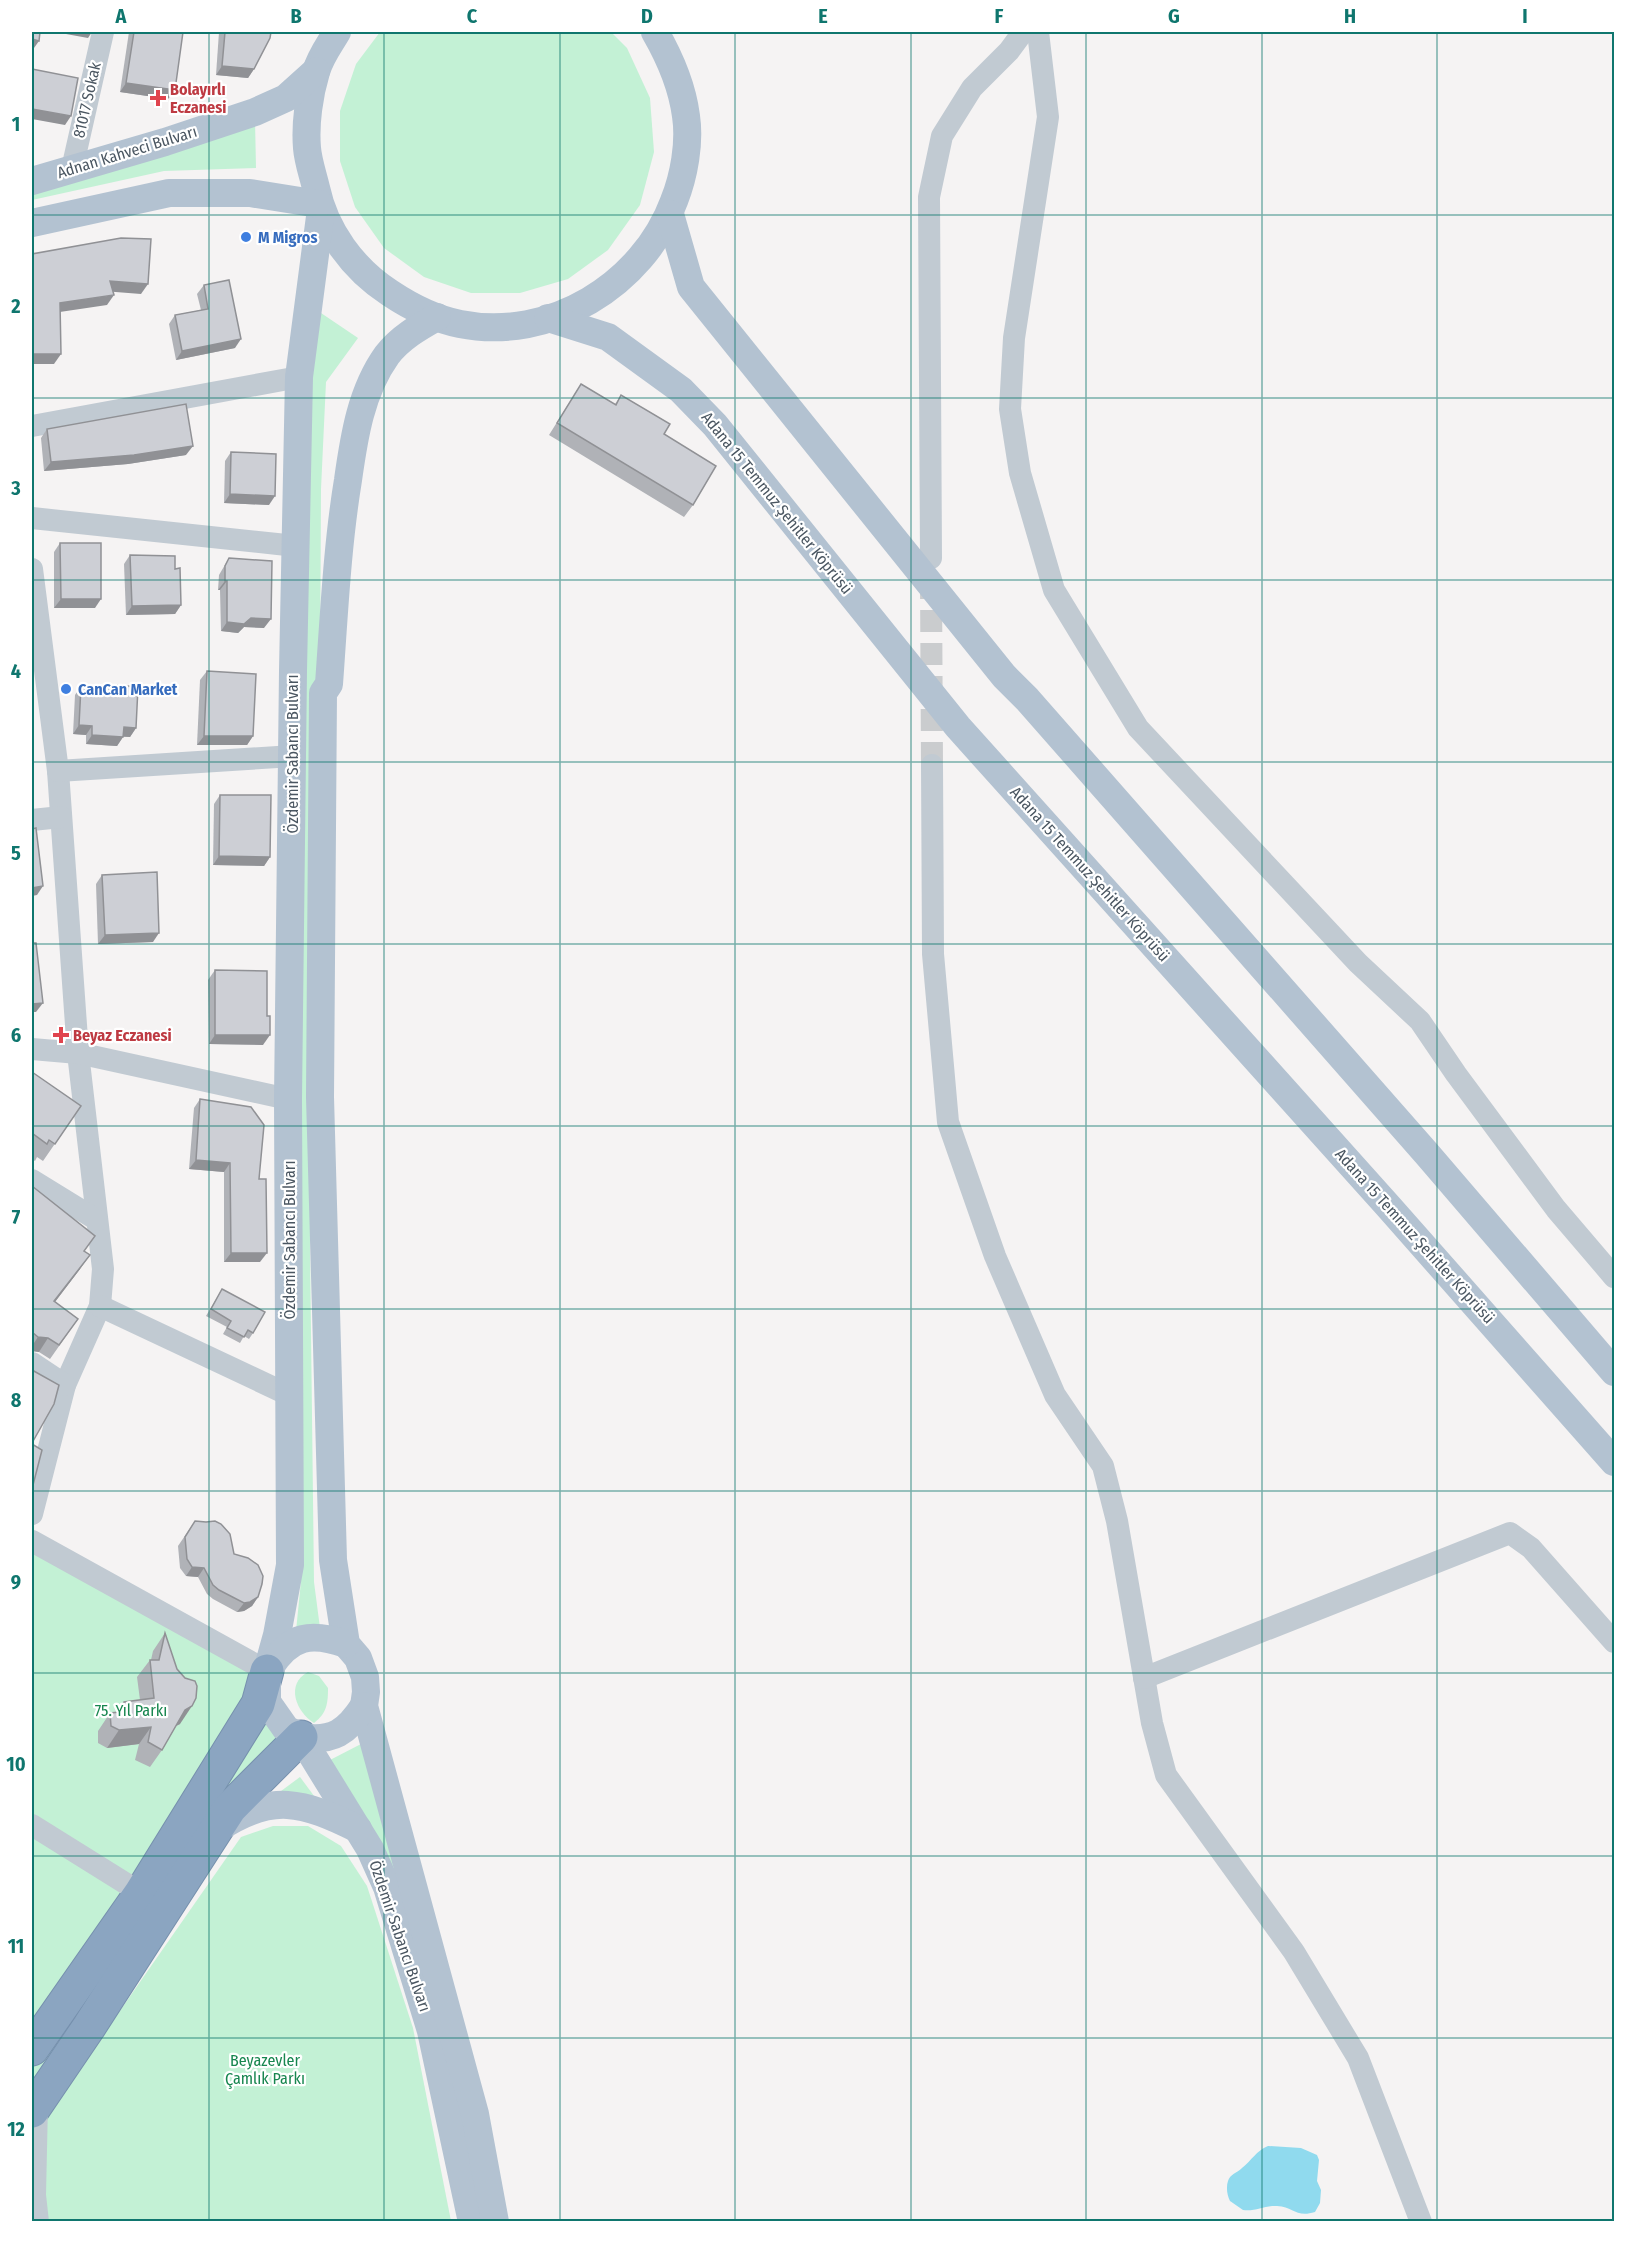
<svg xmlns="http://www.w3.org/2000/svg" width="1646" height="2253" font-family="'Fira Sans Condensed',sans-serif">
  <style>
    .green { fill: #c3f1d5 }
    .water { fill: #90daee }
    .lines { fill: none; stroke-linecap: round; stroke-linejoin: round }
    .minor-tunnel { stroke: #caccce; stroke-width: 22; stroke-dasharray: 22 11; stroke-linecap: butt }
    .highway-casing { stroke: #7690ad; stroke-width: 35 }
    .minor { stroke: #c1cad2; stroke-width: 22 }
    .major { stroke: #b3c2d1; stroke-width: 28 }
    .highway { stroke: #8ba5c1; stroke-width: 33 }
    .wall { fill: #b0b2b7 }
    .shaded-wall { fill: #909195 }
    .building { fill: #cdcfd5; stroke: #909195; stroke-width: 1.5 }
    .grid { fill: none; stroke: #0f766e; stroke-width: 1.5; stroke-opacity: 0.55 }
    .health-dot { fill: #e0444e; stroke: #fff; stroke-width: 2 }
    .shop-dot { fill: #3f7fe0; stroke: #fff; stroke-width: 2 }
    .labels { text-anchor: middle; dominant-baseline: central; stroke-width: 4.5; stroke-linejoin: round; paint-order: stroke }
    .health-label { font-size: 16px; font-weight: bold; fill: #be3a42; stroke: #fff; text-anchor: start }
    .street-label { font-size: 16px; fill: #4a5661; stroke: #fff }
    .shop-label { font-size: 16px; font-weight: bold; fill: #366cbe; stroke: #fff; text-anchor: start }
    .park-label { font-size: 16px; fill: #17864f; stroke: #fff }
    .neatline { fill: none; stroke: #0f766e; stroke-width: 2 }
    .grid-label { font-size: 20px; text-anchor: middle; font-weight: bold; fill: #0f766e }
  </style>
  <rect width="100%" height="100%" fill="#f5f3f3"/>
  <g class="green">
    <polygon points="380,32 611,32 627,48 650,98 654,152 640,205 608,250 568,279 520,293 471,293 424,277 384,248 355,207 340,161 340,111 356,64"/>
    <polygon points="255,120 256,168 164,171 32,200 32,192"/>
    <polygon points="321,313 358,338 326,382 321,489 320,685 310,1247 314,1582 320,1628 296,1631 301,1581 301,1033 309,373"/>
    <polygon points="32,1541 267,1671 32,2049"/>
    <path d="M308,1672l11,4 9,12c0,15 -1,25 -14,35 -18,-11 -29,-39 -6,-51z"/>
    <polygon points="267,1720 285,1746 223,1803 32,2081 32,2066 218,1797"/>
    <polygon points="361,1744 407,1911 330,1760"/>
    <polygon points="300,1777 320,1804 273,1797"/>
    <polygon points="273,1826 308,1826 341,1846 367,1886 413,2028 451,2221 32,2222 32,2137 241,1837"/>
  </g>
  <path class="water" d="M1268,2146l33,2 16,7 2,5 -2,21 4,9 -1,13 -5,9c-19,6 -21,-5 -38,-6 -12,-1 -22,6 -34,4l-13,-9c-3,-6 -4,-14 -2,-20 2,-7 9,-8 14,-13 10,-8 14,-17 26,-22z"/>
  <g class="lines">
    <polyline class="minor-tunnel" points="931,577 932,765"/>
    <defs>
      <g id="highway">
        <polyline points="32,2049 141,1893 258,1704 267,1671"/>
        <polyline points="32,2111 89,2027 230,1808 301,1737"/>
      </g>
    </defs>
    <use href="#highway" class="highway-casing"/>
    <g class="minor">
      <polyline points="1038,32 1048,117 1014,338 1010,409 1020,473 1054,590 1138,728 1358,963 1420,1021 1456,1074 1556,1209 1614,1277"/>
      <polyline points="72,169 103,32"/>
      <polyline points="32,426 299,377"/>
      <polyline points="32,518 296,546"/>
      <polyline points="931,558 929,197 942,136 972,88 1009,51 1023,32"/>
      <polyline points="32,569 58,771 78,1053 103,1269 100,1306 65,1385 32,1514"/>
      <polyline points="932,765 933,954 948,1122 995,1256 1055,1395 1103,1466 1117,1521 1152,1723 1166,1775 1294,1952 1358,2058 1421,2222"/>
      <polyline points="58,771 293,756"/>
      <polyline points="32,820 61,817"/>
      <polyline points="32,1049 78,1053 288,1099"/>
      <polyline points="32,1180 97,1220"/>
      <polyline points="100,1306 289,1395"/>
      <polyline points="32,1363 65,1385"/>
      <polyline points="32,1541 267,1671"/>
      <polyline points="1144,1678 1510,1533 1531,1548 1614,1642"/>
      <polyline points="32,1825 141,1893"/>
      <polyline points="37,2104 35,2195 38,2222"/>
    </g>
    <g class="major">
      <path d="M337,32c-7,12 -17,25 -21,40 -7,23 -11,52 -9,76 1,13 6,27 9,40 9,43 37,81 74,105 21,14 45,26 70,31 90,18 183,-39 214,-123 10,-25 16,-58 12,-85 -4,-31 -16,-58 -31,-84"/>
      <polyline points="32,181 165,142 255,112 286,98 316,71"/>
      <polyline points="321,209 299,377 293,671 288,1099 290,1565 277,1635 267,1671 267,1702 286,1729 301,1737 370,1849 387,1887 431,2031 472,2222"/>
      <polyline points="670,214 691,287 1004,676 1027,699 1427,1154 1614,1372"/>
      <polyline points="32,223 169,193 250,193 319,204"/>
      <path d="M437,317c-18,10 -37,21 -50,38 -26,36 -33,82 -39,125 -11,67 -14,136 -19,204l-6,9 -3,404 13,463 13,84 12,14 7,19 1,15 -2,14 111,408 20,108"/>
      <polyline points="548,318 608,337 681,390 715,425 958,727 1388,1206 1614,1462"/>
      <path d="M270,1667c21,-32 41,-35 76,-23"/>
      <path d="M301,1737c32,5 46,-5 63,-31"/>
      <path d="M217,1829c55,-37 86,-27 141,0"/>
    </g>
    <use href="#highway" class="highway"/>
  </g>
  <g class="wall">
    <polygon points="129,32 183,32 168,99 120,92"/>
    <polygon points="219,32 271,32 254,69 248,78 216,75"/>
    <polygon points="204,285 235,348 176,360 169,324 175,315 201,310 197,294"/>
    <polygon points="581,384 615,404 621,395 664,434 693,505 684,517 549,435"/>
    <polygon points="47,429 186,455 128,464 44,471 41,438"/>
    <polygon points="231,452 269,505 224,503 225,461"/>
    <polygon points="60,543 95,608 54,608 54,552"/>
    <polygon points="130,555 181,605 175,614 126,615 124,564"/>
    <polygon points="229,558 264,628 244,627 238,633 221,631 220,590 218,590 219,575"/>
    <polygon points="207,671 253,736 247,745 197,745 200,680"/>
    <polygon points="116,685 136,728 130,737 123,737 117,746 86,744 86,735 73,734 75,695 81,686 114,688"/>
    <polygon points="220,795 270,857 264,866 213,865 214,804"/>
    <polygon points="102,875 153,942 98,944 96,884"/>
    <polygon points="215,970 263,1045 209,1044 208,980"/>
    <polygon points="32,1072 81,1106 43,1161 37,1157 35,1161 32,1159"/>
    <polygon points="200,1099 259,1179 260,1262 224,1262 224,1172 189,1169 194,1108"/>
    <polygon points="32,1186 84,1251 80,1269 55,1302 78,1319 50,1359 39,1352 32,1351"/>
    <polygon points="222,1289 253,1333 249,1339 244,1336 240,1343 223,1334 227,1327 206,1316"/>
    <polygon points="195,1521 234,1554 258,1597 252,1606 244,1611 237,1612 213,1599 207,1594 198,1577 186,1576 180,1568 178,1546"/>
    <polygon points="165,1633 180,1724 176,1726 162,1750 150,1767 135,1760 139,1744 107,1748 98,1743 98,1731 110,1713 117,1712 124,1702 140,1700 137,1677 150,1660 151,1660 153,1651"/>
  </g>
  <g class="shaded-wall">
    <polygon points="55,32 92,32 88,38"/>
    <polygon points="32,39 39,41 34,48 32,47"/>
    <polygon points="222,66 254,69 248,78 216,75"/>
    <polygon points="126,83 175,90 168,99 120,92"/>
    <polygon points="32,109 71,116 65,125 32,119"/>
    <polygon points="110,281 148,284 141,294 103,291"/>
    <polygon points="114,295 107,305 53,313 60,303"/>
    <polygon points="241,339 235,348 176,360 182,351"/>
    <polygon points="32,354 61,354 54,364 32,364"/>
    <polygon points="193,446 186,455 128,464 44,471 51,462"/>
    <polygon points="230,494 275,496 269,505 224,503"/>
    <polygon points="225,581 227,581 220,590 218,590"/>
    <polygon points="61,599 101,599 95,608 54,608"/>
    <polygon points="181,605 175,614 126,615 132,606"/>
    <polygon points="251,618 271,619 264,628 244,627 238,633 221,631 227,622"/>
    <polygon points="79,725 92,726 86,735 73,734"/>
    <polygon points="124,727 136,728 130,737 118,736"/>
    <polygon points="92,735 123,737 117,746 86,744"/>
    <polygon points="204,736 253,736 247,745 197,745"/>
    <polygon points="219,856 270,857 264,866 213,865"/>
    <polygon points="43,886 37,895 32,896 32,888"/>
    <polygon points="159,933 153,942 98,944 105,935"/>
    <polygon points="43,1003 36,1012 32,1012 32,1004"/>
    <polygon points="215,1035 270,1035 263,1045 209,1044"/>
    <polygon points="196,1160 230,1163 224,1172 189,1169"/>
    <polygon points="231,1253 267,1253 260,1262 224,1262"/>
    <polygon points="90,1255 80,1269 45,1315 54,1301"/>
    <polygon points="38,1337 48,1338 39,1352 32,1351 32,1346"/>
    <polygon points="192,1567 204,1568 198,1577 186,1576"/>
    <polygon points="258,1597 252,1606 244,1611 237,1612 244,1603"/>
    <polygon points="192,1706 180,1724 172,1728 185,1710"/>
    <polygon points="151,1727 139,1744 107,1748 119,1730"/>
  </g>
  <g class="building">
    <polygon points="32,32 40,32 39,41 32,39"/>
    <polygon points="134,32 183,32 175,90 126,83"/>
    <polygon points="225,32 271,32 270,38 254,69 222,66"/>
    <polygon points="32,69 78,78 71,116 32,109"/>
    <polygon points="121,238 151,239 148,284 110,281 114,295 60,303 61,354 32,354 32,254"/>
    <polygon points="229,280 241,339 182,351 175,315 208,309 204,285"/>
    <polygon points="581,384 616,405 621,395 670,424 664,434 716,466 693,505 557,423"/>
    <polygon points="186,404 193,446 134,455 51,462 47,429"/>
    <polygon points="231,452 276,454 275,496 230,494"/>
    <polygon points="60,543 101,543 101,599 61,599"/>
    <polygon points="130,555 175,556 175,569 180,568 181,605 132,606"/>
    <polygon points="229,558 272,561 271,619 251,618 244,624 227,622 227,581 225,581 225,566"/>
    <polygon points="207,671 256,674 253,736 204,736"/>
    <polygon points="116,685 138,687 136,728 124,727 123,737 92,735 92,726 79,725 81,686 116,688"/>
    <polygon points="220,795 271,795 270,857 219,856"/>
    <polygon points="36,828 43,886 32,888 32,829"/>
    <polygon points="157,872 159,933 105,935 102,875"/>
    <polygon points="32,943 36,943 43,1003 32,1004"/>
    <polygon points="215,970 267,971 267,1016 270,1016 270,1035 215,1035"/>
    <polygon points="32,1072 81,1106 55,1144 49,1140 47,1144 32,1133"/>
    <polygon points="200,1099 251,1107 264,1125 259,1179 266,1179 267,1253 231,1253 230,1163 196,1160"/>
    <polygon points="32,1186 95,1236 84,1251 90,1255 54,1301 78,1319 59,1345 48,1338 38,1337 32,1332"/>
    <polygon points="222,1289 265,1312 253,1333 248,1330 244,1337 227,1328 231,1321 211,1309"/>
    <polygon points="32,1370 59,1385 54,1404 32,1443"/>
    <polygon points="32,1444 42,1450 33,1485 32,1484"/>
    <polygon points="195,1521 206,1522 215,1521 221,1524 230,1534 234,1554 248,1558 258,1565 263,1576 262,1584 258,1597 250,1602 244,1603 219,1590 213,1585 204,1568 192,1567 187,1559 185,1537"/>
    <polygon points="165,1633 177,1669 185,1678 195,1681 197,1686 196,1698 192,1706 185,1710 162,1750 148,1742 151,1727 119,1730 111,1726 110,1713 120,1712 124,1702 154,1698 150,1660 159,1660"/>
  </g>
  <path class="grid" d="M209,32v2190M384,32v2190M560,32v2190M735,32v2190M911,32v2190M1086,32v2190M1262,32v2190M1437,32v2190M32,215h1582M32,398h1582M32,580h1582M32,762h1582M32,944h1582M32,1126h1582M32,1309h1582M32,1491h1582M32,1673h1582M32,1856h1582M32,2038h1582"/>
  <g class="health-dot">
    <path d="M155 89h6v6h6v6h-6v6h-6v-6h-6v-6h6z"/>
    <path d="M58 1026h6v6h6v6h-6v6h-6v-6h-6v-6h6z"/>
  </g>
  <g class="shop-dot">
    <circle cx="246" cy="237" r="6"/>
    <circle cx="66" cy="689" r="6"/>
  </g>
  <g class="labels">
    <g class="health-label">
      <text x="170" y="89">Bolayırlı<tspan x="170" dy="18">Eczanesi</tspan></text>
      <text x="73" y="1035">Beyaz Eczanesi</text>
    </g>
    <g class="street-label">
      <text transform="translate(87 100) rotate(-77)">81017 Sokak</text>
      <text transform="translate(127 152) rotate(-17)">Adnan Kahveci Bulvarı</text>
      <text transform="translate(777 503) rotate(51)">Adana 15 Temmuz Şehitler Köprüsü</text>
      <text transform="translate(292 754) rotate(-90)">Özdemir Sabancı Bulvarı</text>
      <text transform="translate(1090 874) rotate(48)">Adana 15 Temmuz Şehitler Köprüsü</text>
      <text transform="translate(1415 1236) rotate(48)">Adana 15 Temmuz Şehitler Köprüsü</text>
      <text transform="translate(289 1240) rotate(-90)">Özdemir Sabancı Bulvarı</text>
      <text transform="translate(400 1936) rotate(71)">Özdemir Sabancı Bulvarı</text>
    </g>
    <g class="shop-label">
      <text x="258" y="237">M Migros</text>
      <text x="78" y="689">CanCan Market</text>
    </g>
    <g class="park-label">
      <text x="131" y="1710">75. Yıl Parkı</text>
      <text x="265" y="2060">Beyazevler<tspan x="265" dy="18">Çamlık Parkı</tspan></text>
    </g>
  </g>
  <rect width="1646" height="2253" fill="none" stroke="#ffffff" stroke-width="66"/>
  <rect x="33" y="33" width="1580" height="2187" class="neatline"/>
  <g class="grid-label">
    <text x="121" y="23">A</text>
    <text x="296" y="23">B</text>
    <text x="472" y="23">C</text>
    <text x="647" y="23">D</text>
    <text x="823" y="23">E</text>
    <text x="999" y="23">F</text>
    <text x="1174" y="23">G</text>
    <text x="1350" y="23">H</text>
    <text x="1525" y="23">I</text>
    <text x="16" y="131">1</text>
    <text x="16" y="313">2</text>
    <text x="16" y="495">3</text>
    <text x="16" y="678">4</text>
    <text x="16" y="860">5</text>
    <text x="16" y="1042">6</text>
    <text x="16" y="1224">7</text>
    <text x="16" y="1407">8</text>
    <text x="16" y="1589">9</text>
    <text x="16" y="1771">10</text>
    <text x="16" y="1953">11</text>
    <text x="16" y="2136">12</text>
  </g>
</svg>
